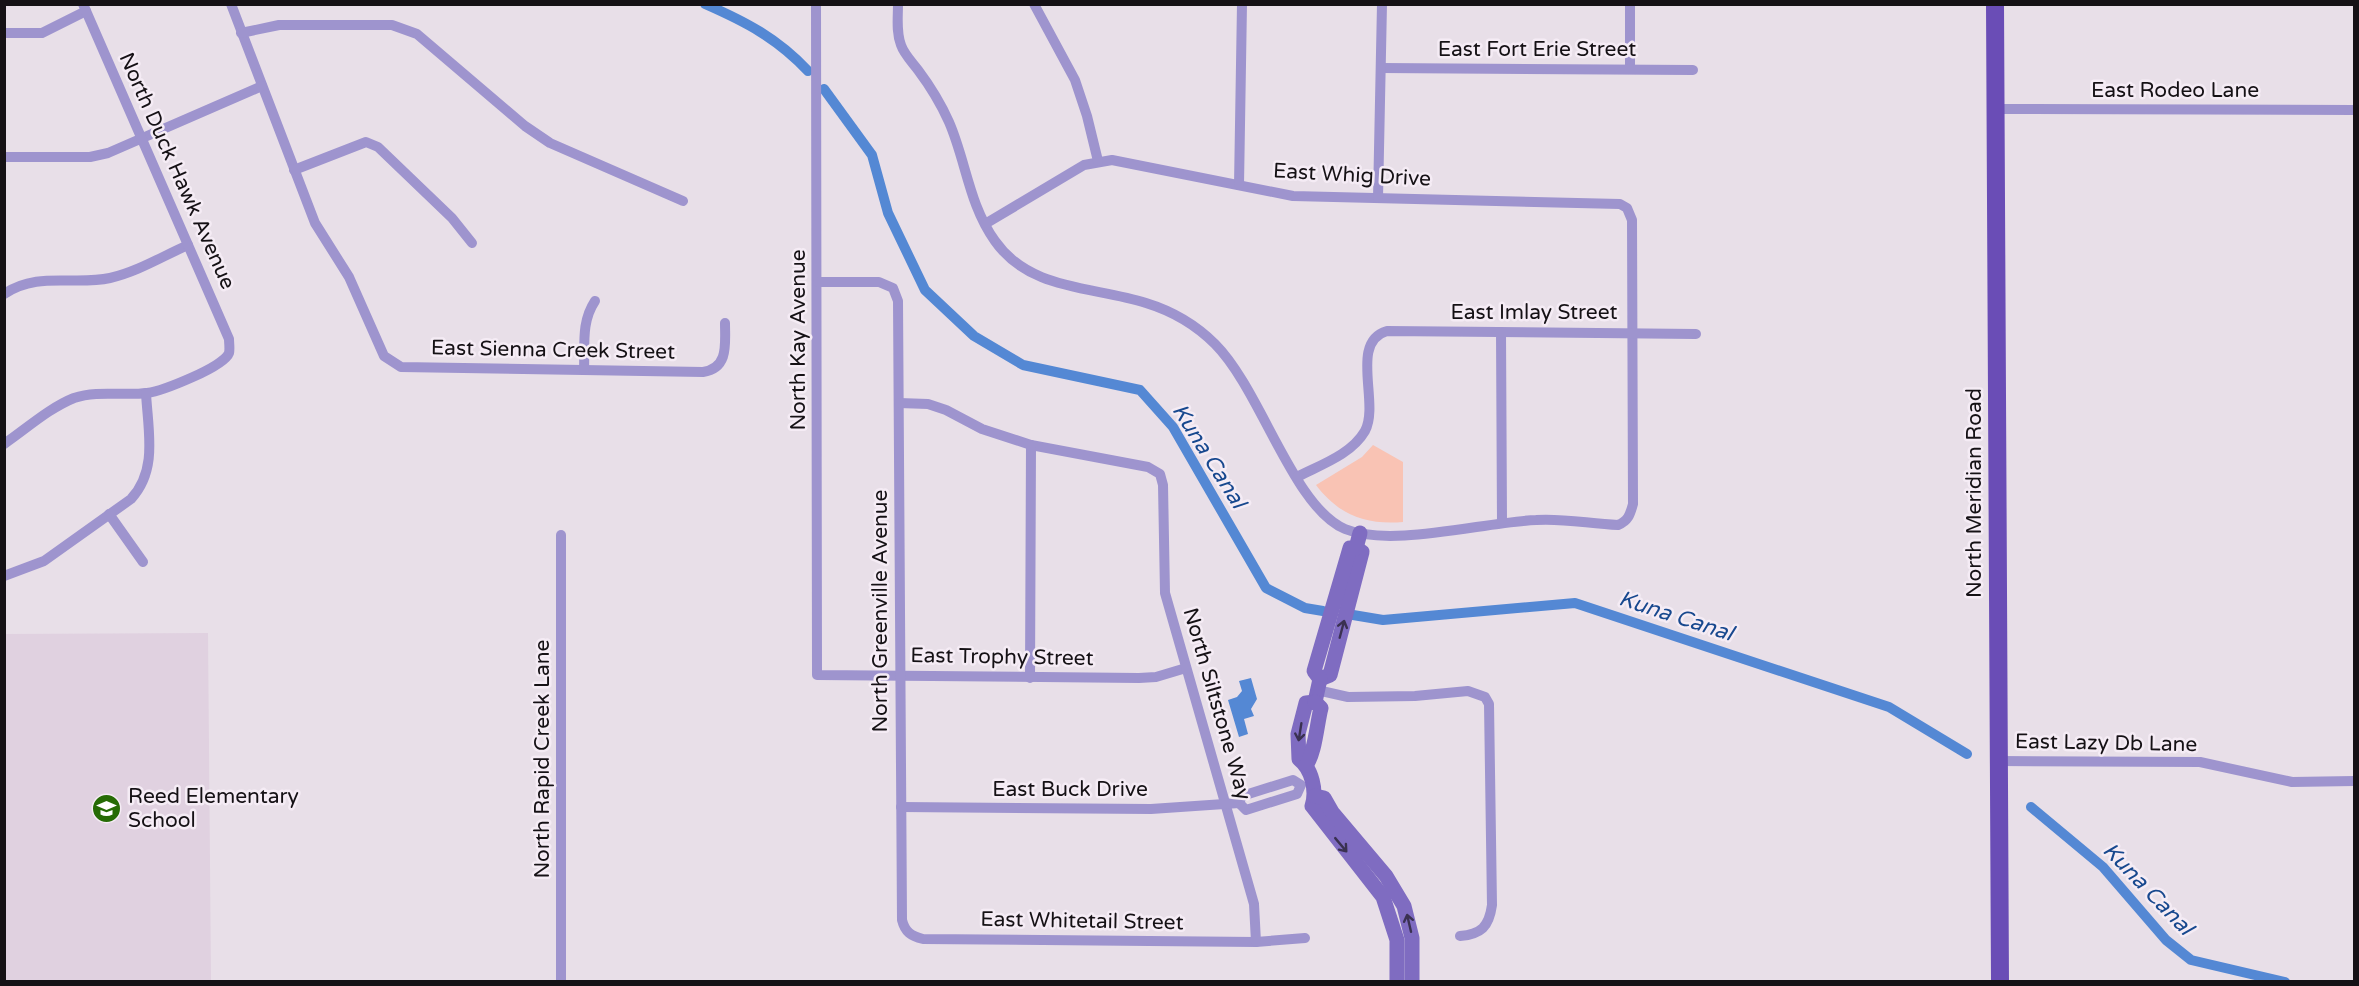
<svg xmlns="http://www.w3.org/2000/svg" width="2359" height="986" font-family="'Varela Round',sans-serif">
  <style>
    .built { fill: #e0d1e0 }
    .green { fill: #f9c3b4 }
    .water { fill: #5488d4 }
    .lines { fill: none; stroke-linecap: round; stroke-linejoin: round }
    .canal { stroke: #5488d4; stroke-width: 10 }
    .street { stroke: #9e94ce; stroke-width: 10 }
    .secondary { stroke: #7f6cc1; stroke-width: 15 }
    .primary { stroke: #6a4db6; stroke-width: 18 }
    .oneway { stroke: #3a3151 }
    .labels { text-anchor: middle; dominant-baseline: central; stroke-width: 5; stroke-linejoin: round; paint-order: stroke }
    .street-label { font-size: 21px; fill: #151115; stroke: #f5ecf5 }
    .poi-label { font-size: 21px; fill: #151115; stroke: #f5ecf5; text-anchor: start }
    .water-label { font-size: 22px; font-style: italic; fill: #17488e; stroke: #f5ecf5 }
  </style>
  <rect width="100%" height="100%" fill="#e8dfe8"/>
  <polygon class="built" points="208,633 211,981 5,981 5,634"/>
  <path class="green" d="M1373,445l30,17v60c-38,3 -64,-7 -87,-37l46,-28z"/>
  <polygon class="water" points="1251,678 1257,699 1251,709 1254,716 1244,719 1248,734 1239,737 1228,700 1237,697 1242,691 1239,681"/>
  <g class="lines">
    <g class="canal">
      <path d="M705,4c41,18 72,34 103,67"/>
      <polyline points="824,89 872,155 888,213 925,290 974,336 1023,365 1140,390 1173,427 1266,588 1305,608 1323,611"/>
      <polyline points="1353,615 1383,620 1575,603 1889,707 1967,754"/>
      <polyline points="2031,807 2103,867 2166,940 2191,960 2285,982"/>
    </g>
    <g class="street">
      <path d="M231,4l84,219 34,54 35,79 17,11 302,5c26,-4 22,-28 22,-49"/>
      <polyline points="816,4 817,675 1139,678 1156,677 1186,668"/>
      <path d="M898,4c0,14 -2,28 3,41 3,9 11,17 17,25 12,16 23,34 31,52 17,39 20,83 46,119 35,50 98,45 151,62 26,8 50,22 69,41 46,46 78,163 130,185 46,19 139,-7 191,-9 28,-2 54,4 82,5 10,-4 12,-10 15,-21l-1,-284 -5,-12 -7,-4 -327,-8 -181,-36 -28,5 -99,59"/>
      <polyline points="1034,4 1075,80 1087,116 1098,161"/>
      <polyline points="1630,4 1630,69"/>
      <polyline points="4,33 42,33 86,11"/>
      <polyline points="241,33 279,25 392,25 417,34 525,126 550,143 683,201"/>
      <polyline points="1381,68 1693,70"/>
      <polyline points="1995,109 2354,110"/>
      <polyline points="4,157 90,157 108,153 262,86"/>
      <polyline points="294,170 366,142 378,147 452,218 472,243"/>
      <polyline points="1239,185 1242,4"/>
      <polyline points="1378,198 1382,4"/>
      <path d="M818,282h61l14,6 5,13 4,619c3,12 9,16 21,19l333,3 49,-4"/>
      <path d="M4,294c34,-23 70,-8 106,-16 27,-6 53,-22 78,-33"/>
      <polyline points="1501,332 1502,522"/>
      <path d="M584,370c1,-25 -3,-48 11,-69"/>
      <polyline points="899,403 928,404 946,410 982,429 1031,445 1148,467 1160,474 1163,485 1165,593 1254,904 1256,942"/>
      <path d="M4,444c22,-15 45,-36 70,-46 24,-8 49,-2 73,-5 15,-2 77,-26 82,-40 1,-4 0,-10 0,-14l-146,-335"/>
      <path d="M1297,477c23,-12 54,-22 68,-46 15,-28 -16,-89 22,-100l309,3"/>
      <polyline points="109,514 143,562"/>
      <polyline points="561,535 561,982"/>
      <path d="M4,576l40,-15 87,-62c27,-29 17,-68 15,-106"/>
      <polyline points="1030,678 1031,445"/>
      <path d="M1317,690l31,7 67,-1 53,-5 17,6 4,7 3,201c-3,22 -11,29 -32,31"/>
      <polyline points="1998,761 2200,762 2292,782 2354,781"/>
      <polygon points="1293,780 1301,785 1297,794 1246,810 1239,803 1242,796"/>
      <polyline points="901,807 1151,809 1239,803"/>
    </g>
    <g class="secondary">
      <polyline points="1320,679 1330,675 1362,552 1356,548"/>
      <path d="M1315,702l-9,1 -8,31 1,25c13,10 18,32 13,47l71,91 14,43v42"/>
      <polyline points="1315,702 1320,679 1314,671 1350,548 1356,548 1360,533"/>
      <path d="M1306,765c9,-11 11,-42 15,-57l-6,-6"/>
      <polyline points="1315,796 1324,798 1332,812 1386,876 1404,906 1412,938 1412,982"/>
    </g>
    <polyline class="primary" points="1995,4 2000,982"/>
  </g>
  <defs><path id="oneway-shaft" d="M-6 0H5M1.5-3L5.5 0L1.5 3" fill="none" stroke-width="1.6" stroke-linecap="round" stroke-linejoin="round" transform="scale(1.5)"/></defs>
  <g class="oneway">
    <use href="#oneway-shaft" transform="translate(1342 629) rotate(-75)"/>
    <use href="#oneway-shaft" transform="translate(1300 732) rotate(99)"/>
    <use href="#oneway-shaft" transform="translate(1341 845) rotate(50)"/>
    <use href="#oneway-shaft" transform="translate(1409 923) rotate(-103)"/>
  </g>
  <defs>
    <symbol id="school-disc" viewBox="-11 -11 22 22"><circle r="9.5" fill="#266b05" stroke="#f5ecf5"/><path d="M0-5L7-2L0 1L-7-2ZM-4 1L0 2.5L4 1V4Q0 6-4 4Z" fill="#fff"/></symbol>
  </defs>
  <g fill-rule="evenodd">
    <use href="#school-disc" x="90" y="792" width="33" height="33"/>
  </g>
  <g class="labels">
    <g class="street-label">
      <text x="1537" y="49">East Fort Erie Street</text>
      <text x="2175" y="90">East Rodeo Lane</text>
      <text transform="translate(177 171) rotate(66)">North Duck Hawk Avenue</text>
      <text transform="translate(1352 175) rotate(3)">East Whig Drive</text>
      <text x="1534" y="312">East Imlay Street</text>
      <text transform="translate(798 340) rotate(-90)">North Kay Avenue</text>
      <text transform="translate(553 350) rotate(1)">East Sienna Creek Street</text>
      <text transform="translate(1974 493) rotate(-90)">North Meridian Road</text>
      <text transform="translate(880 611) rotate(-90)">North Greenville Avenue</text>
      <text transform="translate(1002 657) rotate(1)">East Trophy Street</text>
      <text transform="translate(1217 704) rotate(74)">North Siltstone Way</text>
      <text transform="translate(2106 743) rotate(1)">East Lazy Db Lane</text>
      <text transform="translate(542 759) rotate(-90)">North Rapid Creek Lane</text>
      <text x="1070" y="789">East Buck Drive</text>
      <text transform="translate(1082 921) rotate(1)">East Whitetail Street</text>
    </g>
    <g class="poi-label">
      <text x="128" y="796">Reed Elementary<tspan x="128" dy="24">School</tspan></text>
    </g>
    <g class="water-label">
      <text transform="translate(1209 456) rotate(58)">Kuna Canal</text>
      <text transform="translate(1676 616) rotate(18)">Kuna Canal</text>
      <text transform="translate(2148 889) rotate(46)">Kuna Canal</text>
    </g>
  </g>
  <rect width="2359" height="986" fill="none" stroke="#151115" stroke-width="12"/>
</svg>
